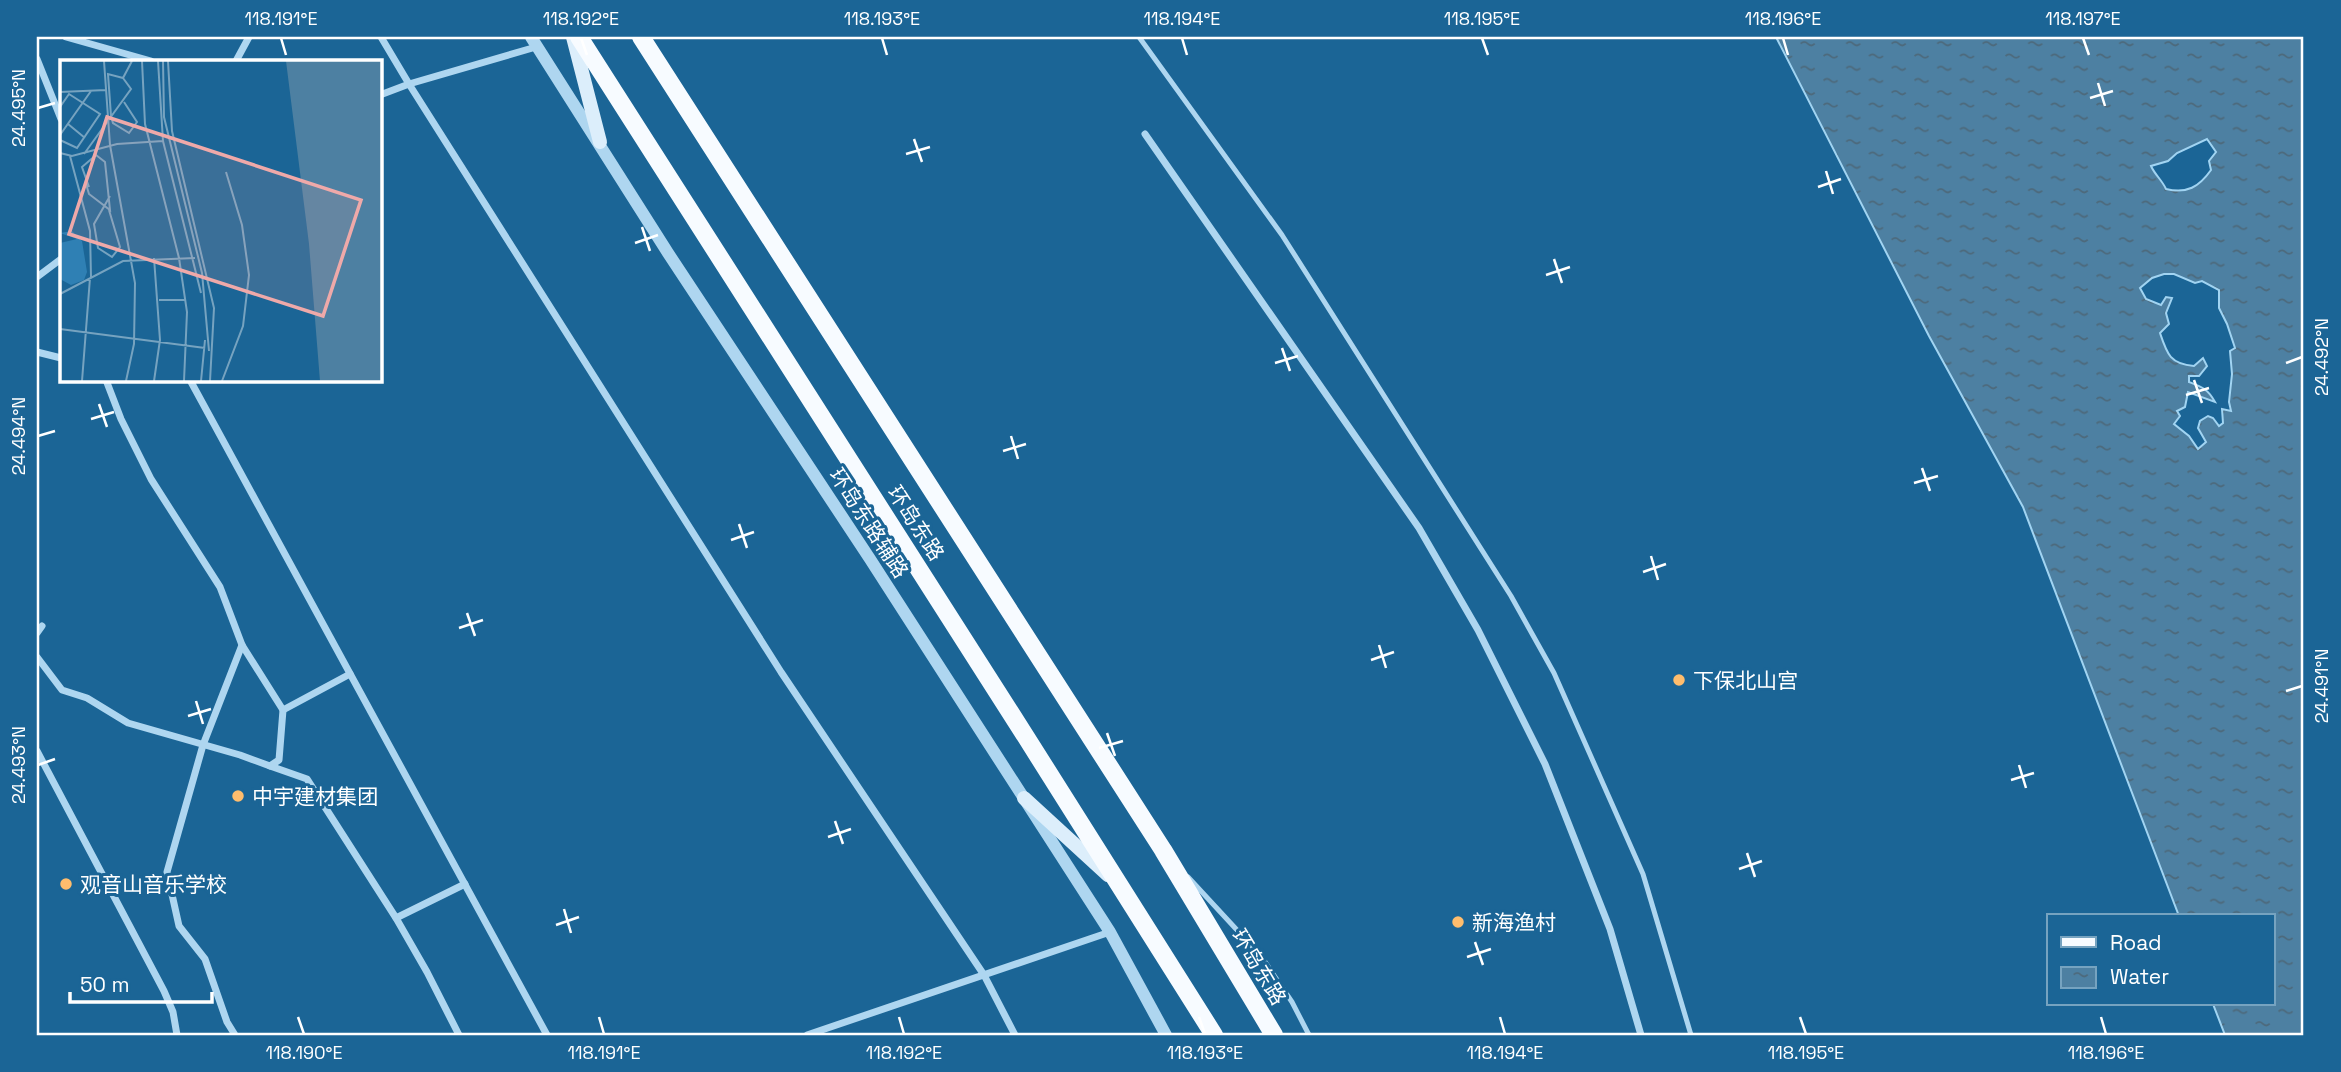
<svg xmlns="http://www.w3.org/2000/svg" width="2341" height="1072" font-family="'Space Grotesk','Noto Sans SC',sans-serif">
  <style>
    .water { fill: url(#water-ripples); stroke: #a1d4f2; stroke-width: 2; fill-rule: evenodd }
    .lines { fill: none; stroke-linecap: round; stroke-linejoin: round }
    .service { stroke: #aed6f0; stroke-width: 5 }
    .minor { stroke: #aed6f0; stroke-width: 7 }
    .tertiary { stroke: #aed6f0; stroke-width: 12 }
    .secondary { stroke: #dceefb; stroke-width: 14 }
    .primary { stroke: #f7fbff; stroke-width: 18 }
    .ticks { fill: none; stroke: #fff; stroke-width: 2.5 }
    .poi-dot { fill: #ffbd6d; stroke: #1b6596; stroke-width: 2.5 }
    .labels { text-anchor: middle; dominant-baseline: central; stroke-width: 6; stroke-linejoin: round; paint-order: stroke }
    .street-label { font-size: 21px; fill: #fff; stroke: #1b6596 }
    .poi-label { font-size: 21px; fill: #fff; stroke: #1b6596; text-anchor: start }
    .inset-road { fill: none; stroke: #76a3c0; stroke-width: 2 }
    .view { fill: #efa9a9; fill-opacity: 0.15; stroke: #efa9a9; stroke-width: 3.5 }
    .inset-edge { fill: none; stroke: #fff; stroke-width: 3.5 }
    .neatline { fill: none; stroke: #fff; stroke-width: 2.5 }
    .ticks-label { font-size: 18px; text-anchor: middle; fill: #fff }
  </style>
  <defs>
    <pattern id="water-ripples" width="26" height="14" patternUnits="userSpaceOnUse" patternTransform="scale(1.75)"><rect width="26" height="14" fill="#4d80a2"/><path d="M2 4q2-2 4 0t4 0M15 11q2-2 4 0t4 0" fill="none" stroke="#4d697b"/></pattern>
  </defs>
  <rect width="100%" height="100%" fill="#1b6596"/>
  <path class="water" d="M1776,37h528v998h-79l-12,-31h60v-88h-94l-156,-409 -94,-171zM2207,139l9,13 -7,9 2,9c-12,17 -24,24 -45,19 -4,-9 -11,-14 -15,-23l17,-5 9,-8zM2164,274h10l21,9 7,-2 17,9v18l8,16 8,24 -5,3 2,23 -3,28 2,9 -9,-2 1,14 -4,3 -6,-8 -5,-2 -8,5 -2,7 8,14 -8,7 -9,-13 -15,-12 6,-8 -3,-5 8,-4 3,-15 27,10c-7,-13 -13,-15 -26,-20v-6h10l8,-10 -4,-8 -9,8c-24,-2 -27,-12 -34,-33l9,-9 -3,-11 6,-15 -6,-1 -5,8 -15,-6 -6,-11 12,-10z"/>
  <g class="lines">
    <g class="service">
      <polyline points="1139,37 1282,235 1511,596 1554,673 1643,874 1691,1035"/>
      <polyline points="1188,877 1261,956 1292,1002 1309,1035"/>
    </g>
    <g class="minor">
      <polyline points="66,37 151,61"/>
      <polyline points="381,37 409,84 781,672 984,975 1015,1035"/>
      <polyline points="37,59 61,119"/>
      <polyline points="236,61 249,37"/>
      <polyline points="380,95 409,84 536,47"/>
      <polyline points="1145,134 1419,528 1478,630 1545,764 1610,929 1641,1035"/>
      <polyline points="37,277 61,259"/>
      <polyline points="37,352 61,358"/>
      <polyline points="190,380 547,1035"/>
      <polyline points="37,633 42,626"/>
      <polyline points="37,657 62,690 87,698 128,723 240,755 270,766 279,760 283,710 242,645 220,587 151,479 121,419 106,380"/>
      <polyline points="283,710 350,674"/>
      <polyline points="37,751 164,991 173,1012 177,1035"/>
      <polyline points="270,766 307,779 396,918 427,972 459,1035"/>
      <polyline points="396,918 465,884"/>
      <polyline points="235,1035 227,1022 205,959 179,926 167,872 203,745 242,645"/>
      <polyline points="807,1035 1110,932"/>
    </g>
    <polyline class="tertiary" points="531,37 668,253 870,559 1110,932 1166,1035"/>
    <g class="secondary">
      <polyline points="573,37 600,142"/>
      <polyline points="1024,798 1108,875"/>
    </g>
    <g class="primary">
      <polyline points="579,37 1026,737 1214,1035"/>
      <polyline points="641,37 1163,850 1274,1035"/>
    </g>
  </g>
  <path class="ticks" d="M281,38l5,17M581,38l6,17M882,38l5,17M1182,38l5,17M1482,38l6,17M1783,38l5,17M2083,38l6,17M2098,83l7,23M2090,98l23,-7M38,108l17,-5M914,139l8,23M906,154l24,-7M1826,171l7,23M1818,187l23,-8M642,227l8,24M635,243l23,-8M1554,259l8,24M1546,275l24,-8M1282,348l8,23M1275,363l23,-7M2286,363l16,-6M2194,380l8,23M2186,395l23,-7M99,404l8,23M91,419l23,-7M38,436l17,-5M1011,436l7,23M1003,451l23,-7M1922,468l8,23M1914,483l24,-7M739,524l8,24M731,540l23,-8M1651,556l7,24M1643,572l23,-8M467,613l8,23M459,628l24,-8M1379,645l7,23M1371,660l23,-8M2286,691l16,-5M196,701l7,23M188,716l23,-7M1107,733l8,23M1099,748l24,-7M38,765l17,-6M2019,765l7,23M2011,780l23,-7M835,821l8,23M828,837l23,-8M1747,853l8,24M1739,869l23,-8M564,909l7,24M556,925l23,-8M1475,942l8,23M1467,957l24,-8M298,1017l6,17M599,1017l5,17M899,1017l5,17M1199,1017l6,17M1500,1017l5,17M1800,1017l6,17M2101,1017l5,17"/>
  <g class="poi-dot">
    <circle cx="1679" cy="680" r="7"/>
    <circle cx="238" cy="796" r="7"/>
    <circle cx="66" cy="884" r="7"/>
    <circle cx="1458" cy="922" r="7"/>
  </g>
  <g class="labels">
    <g class="street-label">
      <text transform="translate(869 523) rotate(57)">环岛东路辅路</text>
      <text transform="translate(916 523) rotate(57)">环岛东路</text>
      <text transform="translate(1259 967) rotate(59)">环岛东路</text>
    </g>
    <g class="poi-label">
      <text x="1693" y="680">下保北山宫</text>
      <text x="252" y="796">中宇建材集团</text>
      <text x="80" y="884">观音山音乐学校</text>
      <text x="1472" y="922">新海渔村</text>
    </g>
  </g>
  <g transform="translate(60 60)">
    <rect width="322" height="322" fill="#1b6596"/>
    <path d="M12,171l10,10 5,31 -3,8 -13,5 -11,-6v-36l17,-4 -17,-6z" fill="#2f80b4"/>
    <path d="M226,1h96v320h-62l-11,-137z" fill="#4d80a2"/>
    <path class="inset-road" d="M44,1l6,84 25,138 -1,61 -8,37M82,1l3,63 34,134 8,54 -3,69M98,1l5,80 38,152M103,1l1,56 38,156 7,78M108,1l4,70 42,177 -4,73M63,18l-15,-4 3,42 2,7 16,10 8,-11 -13,-20M0,32l46,-2M0,47l9,-13 31,20 -23,34 -17,-8M8,64l17,14M0,75l31,-44M0,93l12,3 45,-12 46,-3M24,94l47,-65 -8,-11 9,-17M10,96l20,75 1,46M26,124l3,10 21,16 -5,-48 -9,-7 -14,12 7,20M49,150l11,37 -8,10 -14,-9 -4,-24 16,-28M0,234l63,-33 72,-3M99,240h27M0,269l145,19M22,321l8,-103M94,321l6,-41 -6,-82M141,321l4,-41M162,321l21,-55 6,-51 -7,-50 -16,-53"/>
    <path class="view" d="M47,57l254,83 -38,116 -254,-82z"/>
    <rect width="322" height="322" class="inset-edge"/>
  </g>
  <rect width="2341" height="1072" fill="none" stroke="#1b6596" stroke-width="77"/>
  <rect x="2047" y="914" width="228" height="91" fill="#1b6596" stroke="#76a3c0" stroke-width="2"/>
  <rect x="2061" y="937" width="35" height="10" fill="#f7fbff" stroke="#76a3c0" stroke-width="2"/>
  <text x="2110" y="950" font-size="21" fill="#ffffff">Road</text>
  <rect x="2061" y="967" width="35" height="21" fill="url(#water-ripples)" stroke="#76a3c0" stroke-width="2"/>
  <text x="2110" y="984" font-size="21" fill="#ffffff">Water</text>
  <path d="M70 992v10h142v-10" fill="none" stroke="#ffffff" stroke-width="3.5"/>
  <text x="80" y="992" font-size="21" fill="#ffffff" stroke="#1b6596" stroke-width="5" paint-order="stroke">50 m</text>
  <rect x="38" y="38" width="2264" height="996" class="neatline"/>
  <g class="ticks-label">
    <text x="281" y="25">118.191°E</text>
    <text x="581" y="25">118.192°E</text>
    <text x="882" y="25">118.193°E</text>
    <text x="1182" y="25">118.194°E</text>
    <text x="1482" y="25">118.195°E</text>
    <text x="1783" y="25">118.196°E</text>
    <text x="2083" y="25">118.197°E</text>
    <text transform="translate(19 108) rotate(-90)" y="6">24.495°N</text>
    <text transform="translate(2322 357) rotate(-90)" y="6">24.492°N</text>
    <text transform="translate(19 436) rotate(-90)" y="6">24.494°N</text>
    <text transform="translate(2322 686) rotate(-90)" y="6">24.491°N</text>
    <text transform="translate(19 765) rotate(-90)" y="6">24.493°N</text>
    <text x="304" y="1059">118.190°E</text>
    <text x="604" y="1059">118.191°E</text>
    <text x="904" y="1059">118.192°E</text>
    <text x="1205" y="1059">118.193°E</text>
    <text x="1505" y="1059">118.194°E</text>
    <text x="1806" y="1059">118.195°E</text>
    <text x="2106" y="1059">118.196°E</text>
  </g>
</svg>
